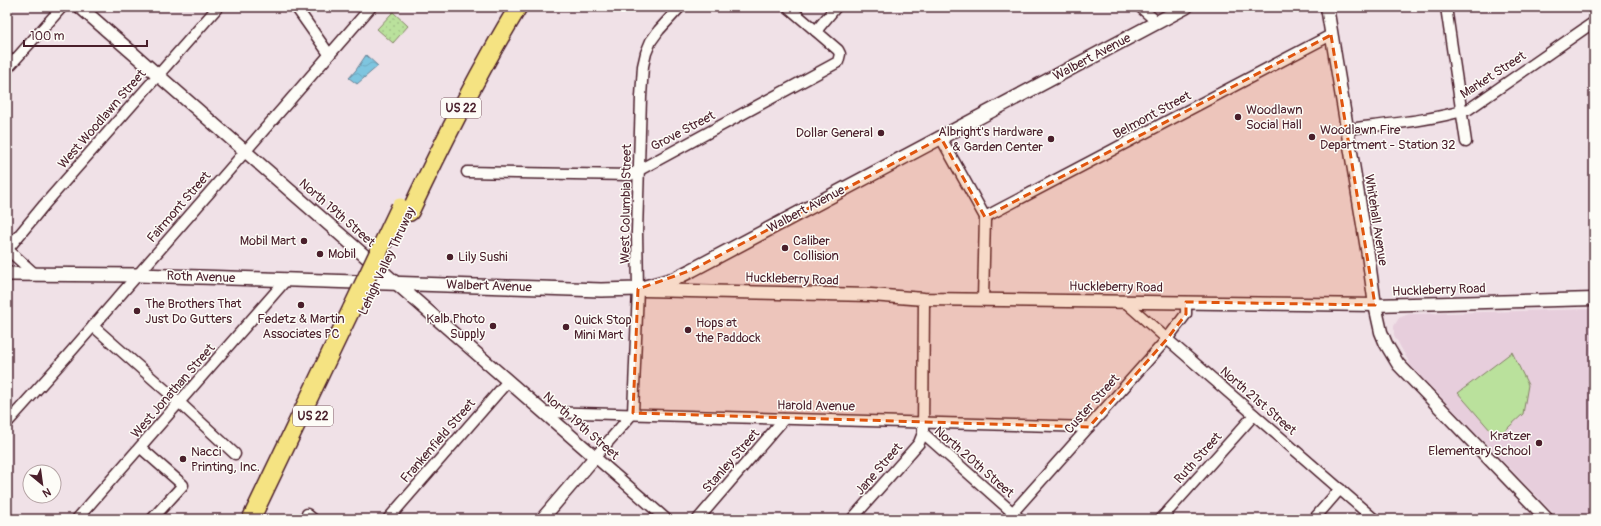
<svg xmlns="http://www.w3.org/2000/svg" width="1601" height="526" font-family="Pangolin,sans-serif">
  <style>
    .built { fill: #e7cedc }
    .park { fill: url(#park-dots); stroke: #828064 }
    .garden { fill: #bae19c; stroke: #828064 }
    .water { fill: url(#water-waves); stroke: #698397 }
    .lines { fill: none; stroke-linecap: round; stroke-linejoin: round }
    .minor-casing { stroke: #4a1f2b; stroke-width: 13 }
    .tertiary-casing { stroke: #4a1f2b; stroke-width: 15 }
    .secondary-casing { stroke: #4a1f2b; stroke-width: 16 }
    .motorway-casing { stroke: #4a1f2b; stroke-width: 20 }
    .minor { stroke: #fdfcf7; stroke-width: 10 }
    .tertiary { stroke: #fdfcf7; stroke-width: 12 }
    .secondary { stroke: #fdfcf7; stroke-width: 13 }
    .motorway { stroke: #f5e382; stroke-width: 17 }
    .motorway-bridge-casing { stroke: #4a1f2b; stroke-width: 20; stroke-linecap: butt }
    .motorway-bridge { stroke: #f5e382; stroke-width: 17 }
    .marked { fill: #e0560e; fill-opacity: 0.2; stroke: #e0560e; stroke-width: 3; stroke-dasharray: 8 5; stroke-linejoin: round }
    .poi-dot { fill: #4a1f2b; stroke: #fdfcf7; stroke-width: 1.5 }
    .labels { text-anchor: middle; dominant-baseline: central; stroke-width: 3; stroke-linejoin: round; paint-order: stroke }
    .shield { fill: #fdfcf7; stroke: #806168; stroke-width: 1 }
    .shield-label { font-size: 12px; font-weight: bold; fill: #4a1f2b }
    .street-label { font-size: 13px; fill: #4a1f2b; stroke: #fdfcf7 }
    .poi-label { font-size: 13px; fill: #4a1f2b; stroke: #fdfcf7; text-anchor: start }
  </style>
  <defs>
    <pattern id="park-dots" width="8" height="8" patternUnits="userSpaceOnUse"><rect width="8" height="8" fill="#bae19c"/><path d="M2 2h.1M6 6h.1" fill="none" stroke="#a1c187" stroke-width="1.8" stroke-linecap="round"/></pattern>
    <pattern id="water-waves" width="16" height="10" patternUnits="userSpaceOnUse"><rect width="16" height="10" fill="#7ec5df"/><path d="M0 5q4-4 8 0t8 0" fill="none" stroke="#6ea9c0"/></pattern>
  </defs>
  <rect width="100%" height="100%" fill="#f0e1e7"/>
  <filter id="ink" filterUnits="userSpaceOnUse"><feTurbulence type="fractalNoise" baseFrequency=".025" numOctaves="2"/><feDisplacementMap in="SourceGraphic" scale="8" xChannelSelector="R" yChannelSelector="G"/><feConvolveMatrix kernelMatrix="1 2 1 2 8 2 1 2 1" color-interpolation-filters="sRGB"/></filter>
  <g filter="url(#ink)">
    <polygon class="built" points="1594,309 1594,519 1559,519 1411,366 1394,335 1394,326 1399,318 1409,314"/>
    <polygon class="park" points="393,12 408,26 393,43 377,29"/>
    <polygon class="garden" points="1512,352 1528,385 1523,414 1497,438 1458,393"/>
    <polygon class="water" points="366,55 378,66 357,84 349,78 356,70"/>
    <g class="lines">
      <defs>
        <g id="minor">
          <polyline points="296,7 329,54"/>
          <polyline points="1140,7 1157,22"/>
          <polyline points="1446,7 1466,142"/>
          <polyline points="816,31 836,7"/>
          <polyline points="7,69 62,7"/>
          <path d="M1347,129c40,-5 83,-8 122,-20l125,-87"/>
          <polyline points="941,138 985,217 983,300"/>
          <polyline points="467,172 630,175 838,62 840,54 838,50 788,7"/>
          <polyline points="985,217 1331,35"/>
          <polyline points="7,249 35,274"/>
          <polyline points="7,250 44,205 218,7"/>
          <polyline points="1124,301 1167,339 1374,519"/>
          <polyline points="93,326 180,403 235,454"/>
          <polyline points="543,412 1089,427"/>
          <polyline points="7,423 68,355 371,7"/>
          <polyline points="923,433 1020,519"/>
          <polyline points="141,448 183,485 152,519"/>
          <polyline points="307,514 313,519"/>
          <polyline points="77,519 287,279"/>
          <polyline points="388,519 508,381"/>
          <polyline points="666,519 595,457 633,413 638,289 637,232 641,97 643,66 646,53 651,41 659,30 680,7"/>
          <polyline points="698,519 784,419"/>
          <polyline points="852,519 919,443 923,433 924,299"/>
          <polyline points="1007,519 1167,339 1186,314 1186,302"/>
          <polyline points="1161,519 1254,415"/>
          <polyline points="1314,519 1340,489"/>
        </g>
        <g id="tertiary">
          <polyline points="80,7 595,457 542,519"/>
          <polyline points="1327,7 1368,255 1375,305 1381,332 1386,344 1398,364 1547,519"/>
          <polyline points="644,290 871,295 924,299 1375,305 1594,299"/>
        </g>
        <polyline id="secondary" points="7,274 138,275 601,290 638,289 674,279 692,270 1186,7"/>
        <g id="motorway">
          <path d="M410,212c33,-70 68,-139 108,-205"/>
          <polyline points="251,519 352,308"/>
        </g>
      </defs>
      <use href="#minor" class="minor-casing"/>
      <use href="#tertiary" class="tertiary-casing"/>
      <use href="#secondary" class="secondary-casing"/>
      <use href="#motorway" class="motorway-casing"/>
      <use href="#minor" class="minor"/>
      <use href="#tertiary" class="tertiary"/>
      <use href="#secondary" class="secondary"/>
      <use href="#motorway" class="motorway"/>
      <defs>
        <polyline id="motorway-bridge" points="352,308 400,207"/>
      </defs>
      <use href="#motorway-bridge" class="motorway-bridge-casing"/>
      <use href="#motorway-bridge" class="motorway-bridge"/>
    </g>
  </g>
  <path class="marked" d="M1331,35l44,270 -189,-3v12l-19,25 -78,88 -456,-14 5,-124 54,-19 249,-132 44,79z"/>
  <g class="poi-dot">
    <circle cx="1238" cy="117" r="4"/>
    <circle cx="881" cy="133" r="4"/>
    <circle cx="1312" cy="137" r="4"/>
    <circle cx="1051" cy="139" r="4"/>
    <circle cx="304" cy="241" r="4"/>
    <circle cx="785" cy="248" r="4"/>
    <circle cx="320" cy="254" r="4"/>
    <circle cx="450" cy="257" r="4"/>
    <circle cx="301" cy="305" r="4"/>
    <circle cx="137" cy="311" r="4"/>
    <circle cx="493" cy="326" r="4"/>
    <circle cx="566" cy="327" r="4"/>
    <circle cx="688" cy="330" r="4"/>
    <circle cx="1539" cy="443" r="4"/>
    <circle cx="183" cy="459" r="4"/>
  </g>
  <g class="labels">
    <g class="shield">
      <rect x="441" y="98" width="40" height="20" rx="3"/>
      <rect x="293" y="406" width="40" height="20" rx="3"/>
    </g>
    <g class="shield-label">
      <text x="461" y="108">US 22</text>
      <text x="313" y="416">US 22</text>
    </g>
    <g class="street-label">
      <text transform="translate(1092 57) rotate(-28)">Walbert Avenue</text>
      <text transform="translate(1493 75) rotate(-33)">Market Street</text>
      <text transform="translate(1152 115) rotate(-28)">Belmont Street</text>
      <text transform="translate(102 119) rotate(-49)">West Woodlawn Street</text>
      <text transform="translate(683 131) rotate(-28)">Grove Street</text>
      <text transform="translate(626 204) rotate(-89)">West Columbia Street</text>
      <text transform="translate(179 207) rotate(-49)">Fairmont Street</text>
      <text transform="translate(806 209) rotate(-28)">Walbert Avenue</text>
      <text transform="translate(337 213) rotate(41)">North 19th Street</text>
      <text transform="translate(1376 220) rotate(81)">Whitehall Avenue</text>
      <text transform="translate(387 261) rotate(-65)">Lehigh Valley Thruway</text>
      <text transform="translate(201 277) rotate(2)">Roth Avenue</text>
      <text transform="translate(792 279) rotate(2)">Huckleberry Road</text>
      <text transform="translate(489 286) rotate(2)">Walbert Avenue</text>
      <text transform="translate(1116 287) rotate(1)">Huckleberry Road</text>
      <text transform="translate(1439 290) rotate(-2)">Huckleberry Road</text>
      <text transform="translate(173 391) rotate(-49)">West Jonathan Street</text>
      <text transform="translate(1258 401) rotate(41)">North 21st Street</text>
      <text transform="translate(1092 404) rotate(-48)">Custer Street</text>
      <text transform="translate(816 406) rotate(1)">Harold Avenue</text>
      <text transform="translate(581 426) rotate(41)">North 19th Street</text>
      <text transform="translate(438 441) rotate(-49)">Frankenfield Street</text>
      <text transform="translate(1198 458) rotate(-48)">Ruth Street</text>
      <text transform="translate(731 461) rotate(-49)">Stanley Street</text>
      <text transform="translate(974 462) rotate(41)">North 20th Street</text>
      <text transform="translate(879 469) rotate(-49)">Jane Street</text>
    </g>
    <g class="poi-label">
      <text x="1246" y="110">Woodlawn<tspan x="1246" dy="15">Social Hall</tspan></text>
      <text x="1320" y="130">Woodlawn Fire<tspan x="1320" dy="15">Department - Station 32</tspan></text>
      <text x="1043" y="132" text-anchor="end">Albright's Hardware<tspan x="1043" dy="15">&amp; Garden Center</tspan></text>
      <text x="873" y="133" text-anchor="end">Dollar General</text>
      <text x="296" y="241" text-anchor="end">Mobil Mart</text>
      <text x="793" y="241">Caliber<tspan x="793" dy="15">Collision</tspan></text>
      <text x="328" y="254">Mobil</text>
      <text x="458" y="257">Lily Sushi</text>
      <text x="145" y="304">The Brothers That<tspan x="145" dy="15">Just Do Gutters</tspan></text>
      <text x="301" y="319" text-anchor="middle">Fedetz &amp; Martin<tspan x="301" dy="15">Associates PC</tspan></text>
      <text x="485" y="319" text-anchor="end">Kalb Photo<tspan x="485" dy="15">Supply</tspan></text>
      <text x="574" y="320">Quick Stop<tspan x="574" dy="15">Mini Mart</tspan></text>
      <text x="696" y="323">Hops at<tspan x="696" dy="15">the Paddock</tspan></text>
      <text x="1531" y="436" text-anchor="end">Kratzer<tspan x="1531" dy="15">Elementary School</tspan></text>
      <text x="191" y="452">Nacci<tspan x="191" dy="15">Printing, Inc.</tspan></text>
    </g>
  </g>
  <rect width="1601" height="526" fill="none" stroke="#fdfcf7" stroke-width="24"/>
  <rect x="12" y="12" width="1577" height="502" fill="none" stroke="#4a1f2b" stroke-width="1.5" filter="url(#ink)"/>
  <g transform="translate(42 484) rotate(151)"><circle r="19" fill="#fdfcf7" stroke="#b5a4a5"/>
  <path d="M0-3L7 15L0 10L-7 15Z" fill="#4a1f2b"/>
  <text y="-6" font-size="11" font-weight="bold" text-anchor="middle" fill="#4a1f2b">N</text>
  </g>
  <path d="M24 40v6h123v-6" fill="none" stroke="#4a1f2b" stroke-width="2"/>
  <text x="30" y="40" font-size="12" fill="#4a1f2b" stroke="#fdfcf7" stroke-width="3" paint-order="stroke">100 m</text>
</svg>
